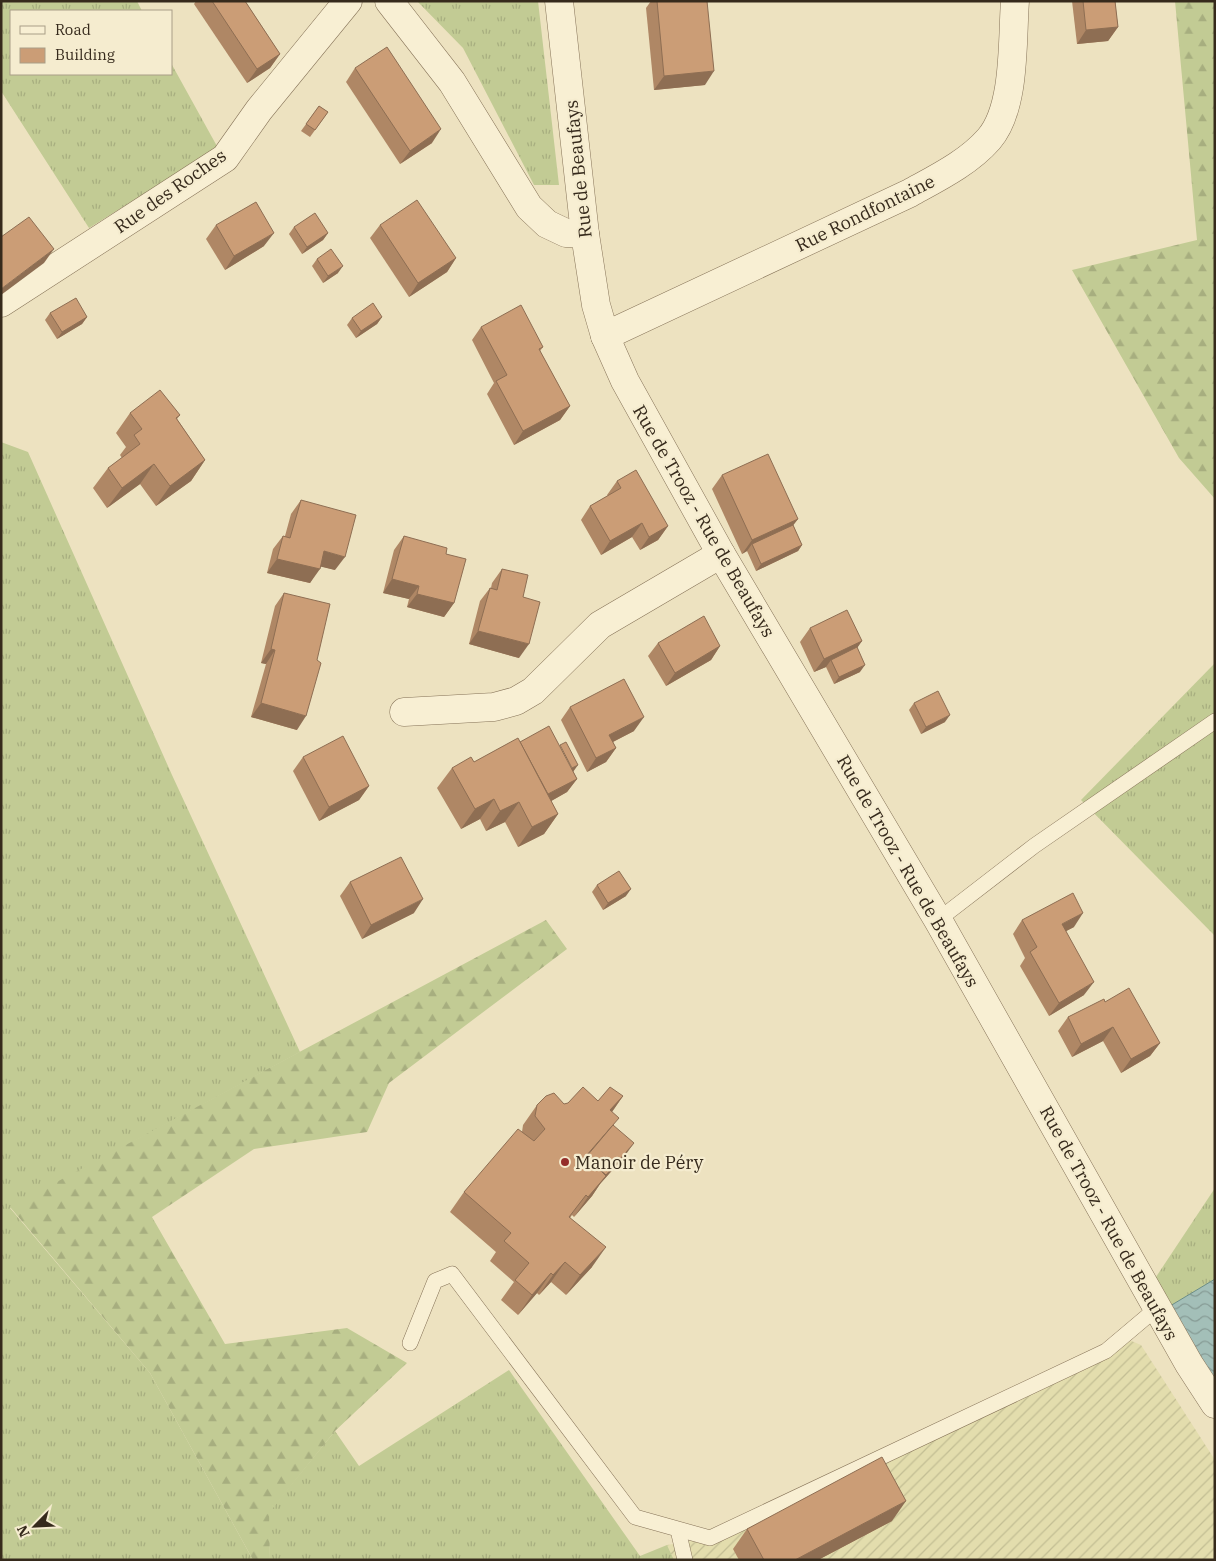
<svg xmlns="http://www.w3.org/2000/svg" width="1216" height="1561" font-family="'IBM Plex Serif',serif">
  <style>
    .farmland { fill: url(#farmland-furrows) }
    .grass { fill: url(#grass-tufts) }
    .forest { fill: url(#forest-firs) }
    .water { fill: url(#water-waves); stroke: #6a8d86 }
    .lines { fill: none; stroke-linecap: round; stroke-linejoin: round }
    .service-casing { stroke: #867358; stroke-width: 16 }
    .minor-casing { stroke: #867358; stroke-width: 29 }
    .tertiary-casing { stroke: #867358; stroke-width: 29 }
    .service { stroke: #f8efd3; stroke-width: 15 }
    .minor { stroke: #f8efd3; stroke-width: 28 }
    .tertiary { stroke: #f8efd3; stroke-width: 28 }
    .wall { fill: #af8765 }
    .shaded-wall { fill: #8e6e53 }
    .building { fill: #cb9d76; stroke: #8e6e53 }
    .poi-dot { fill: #942d29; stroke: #f5eccf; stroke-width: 2 }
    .labels { text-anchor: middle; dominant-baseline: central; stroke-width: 4.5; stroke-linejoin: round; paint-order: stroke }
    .street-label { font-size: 18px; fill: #362a1c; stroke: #f5eccf }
    .poi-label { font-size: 18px; fill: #362a1c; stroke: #f5eccf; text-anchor: start }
  </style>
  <defs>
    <pattern id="farmland-furrows" width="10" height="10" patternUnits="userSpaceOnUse" patternTransform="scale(1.25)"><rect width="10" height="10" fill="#e3ddad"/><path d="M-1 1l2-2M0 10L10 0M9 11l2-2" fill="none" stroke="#c3be94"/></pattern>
    <pattern id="grass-tufts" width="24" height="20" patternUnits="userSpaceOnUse" patternTransform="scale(1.25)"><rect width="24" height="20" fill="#c2cb94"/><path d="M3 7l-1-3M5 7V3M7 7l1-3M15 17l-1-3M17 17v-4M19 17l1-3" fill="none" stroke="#a7ae7f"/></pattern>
    <pattern id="forest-firs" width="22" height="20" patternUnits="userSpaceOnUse" patternTransform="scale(1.25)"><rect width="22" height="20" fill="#c2cb94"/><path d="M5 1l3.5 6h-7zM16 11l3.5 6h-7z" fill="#a7ae7f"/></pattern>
    <pattern id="water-waves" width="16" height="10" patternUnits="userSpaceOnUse" patternTransform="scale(1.25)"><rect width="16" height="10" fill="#a3bfb8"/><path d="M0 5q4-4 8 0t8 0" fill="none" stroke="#869b95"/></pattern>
  </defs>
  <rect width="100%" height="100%" fill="#ede2c0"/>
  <polygon class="farmland" points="1122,1337 1141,1345 1215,1460 1215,1560 674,1560 667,1545 710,1538"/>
  <g class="grass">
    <polygon points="1,1 137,1 142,11 11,11 11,74 171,74 171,63 218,148 89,228 1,91"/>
    <polygon points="417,1 538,1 559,185 534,185 463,48"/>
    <polygon points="1,442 28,452 172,775 300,1052 10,1208 150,1373 253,1560 1,1560"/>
    <polygon points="1215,663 1215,936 1081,800"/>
    <polygon points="1215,1188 1215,1279 1170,1306 1152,1283"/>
    <polygon points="509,1370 640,1556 667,1545 674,1560 270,1560 268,1513 335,1431 359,1466"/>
  </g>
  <g class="forest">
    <polygon points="1175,1 1215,1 1215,499 1179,458 1072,270 1197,240"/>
    <polygon points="546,920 567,949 389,1083 367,1132 254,1149 152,1217 225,1344 347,1328 407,1363 335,1431 269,1513 270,1560 253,1560 150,1373 10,1207"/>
  </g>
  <polygon class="water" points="1215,1279 1215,1380 1170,1306"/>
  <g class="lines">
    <defs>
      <g id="service">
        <polyline points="938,920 1034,846 1215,721"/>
        <polyline points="410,1343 435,1281 452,1274 635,1517 710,1538 1106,1351 1157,1308"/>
        <polyline points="678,1530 685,1560"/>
      </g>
      <g id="minor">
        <polyline points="389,1 452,82 529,207 547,224 566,233 585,234"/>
        <polyline points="1,303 225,158 259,110 348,1"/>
        <path d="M605,336l305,-143c27,-15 58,-30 79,-54 27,-31 23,-99 26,-138"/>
        <polyline points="404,712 494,707 516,701 533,691 600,625 721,554"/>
      </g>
      <polyline id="tertiary" points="559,1 585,234 596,305 605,336 625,381 721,554 938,920 1189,1364 1215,1404"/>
    </defs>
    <use href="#service" class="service-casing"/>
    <use href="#minor" class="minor-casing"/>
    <use href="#tertiary" class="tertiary-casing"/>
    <use href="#service" class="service"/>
    <use href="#minor" class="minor"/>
    <use href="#tertiary" class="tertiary"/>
  </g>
  <g class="wall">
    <polygon points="196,1 245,1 280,54 270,68 247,83 194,4"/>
    <polygon points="651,1 707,1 705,85 654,90 646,8"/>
    <polygon points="1072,1 1115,1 1118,27 1108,41 1077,44"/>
    <polygon points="355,68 432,143 400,164 346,82"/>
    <polygon points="319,106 328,112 310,137 301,131"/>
    <polygon points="216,225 264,246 225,270 206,239"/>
    <polygon points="380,225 456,258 447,272 409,297 370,238"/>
    <polygon points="294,227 328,233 323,240 302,254 289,234"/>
    <polygon points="317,259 338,273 323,283 312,266"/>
    <polygon points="50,313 87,317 82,324 57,339 45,320"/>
    <polygon points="382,317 377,324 356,338 347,325 352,318"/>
    <polygon points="481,327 543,347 540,351 570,406 560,420 514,445 487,394 494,383 472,340"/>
    <polygon points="130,413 180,415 177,419 205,460 191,481 156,506 140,484 107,508 93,488 108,468 122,458 120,455 126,447 116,433"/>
    <polygon points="722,475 798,519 793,525 802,545 798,551 756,571 747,551 742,554 712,489"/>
    <polygon points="617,481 668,526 658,540 640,550 632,537 601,555 581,520 590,506 608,496 607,495"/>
    <polygon points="301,500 335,570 320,566 310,583 267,573 273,549 283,536 285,536 291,514"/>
    <polygon points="404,536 446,554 454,603 444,617 407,607 409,599 383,593 394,550"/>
    <polygon points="502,569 523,597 519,658 469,644 480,601 490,588 491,588 492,583"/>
    <polygon points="284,593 297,730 251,717 266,664 261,663 275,606"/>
    <polygon points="810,628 862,641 857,647 860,672 834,684 826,667 814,672 800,642"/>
    <polygon points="658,643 720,646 711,660 666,686 648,656"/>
    <polygon points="914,703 945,722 921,734 909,710"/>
    <polygon points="570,707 634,731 613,742 616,748 606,762 587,772 561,720"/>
    <polygon points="520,742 573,771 577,779 567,792 551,801 558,814 544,834 518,847 505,822 486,831 480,819 461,829 437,788 452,768 474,762"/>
    <polygon points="303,757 369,786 359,800 319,821 293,771"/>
    <polygon points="350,882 414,913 362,939 340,896"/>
    <polygon points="597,885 626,896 603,910 592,892"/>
    <polygon points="1022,920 1074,927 1066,931 1084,995 1049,1016 1020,966 1025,958 1013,934"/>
    <polygon points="1105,1002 1160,1043 1150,1056 1121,1073 1103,1041 1072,1057 1058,1031 1068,1017"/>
    <polygon points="623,1096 612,1112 614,1126 624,1157 600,1184 592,1196 574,1217 572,1215 570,1218 592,1267 566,1295 551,1282 539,1295 537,1293 518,1315 501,1300 514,1282 490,1261 496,1252 450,1212 464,1192 522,1132 523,1125 537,1105 564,1104 598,1101"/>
    <polygon points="892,1521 818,1560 739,1560 733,1549 747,1529"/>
  </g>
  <g class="shaded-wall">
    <polygon points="1118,27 1108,41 1077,44 1086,30"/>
    <polygon points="280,54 270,68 247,83 257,69"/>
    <polygon points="714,71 705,85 654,90 664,76"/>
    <polygon points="441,129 432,143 400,164 410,151"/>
    <polygon points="274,233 264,246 225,270 234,256"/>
    <polygon points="328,233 323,240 302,254 307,247"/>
    <polygon points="54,249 44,263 1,295 1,289"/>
    <polygon points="456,258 447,272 409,297 418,283"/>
    <polygon points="343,266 338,273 323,283 328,276"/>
    <polygon points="87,317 82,324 57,339 62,332"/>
    <polygon points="382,317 377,324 356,338 361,331"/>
    <polygon points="570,406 560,420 514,445 523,431"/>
    <polygon points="205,460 191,481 156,506 170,486"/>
    <polygon points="154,464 140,484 107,508 122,488"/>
    <polygon points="798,519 788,532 752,544 747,551 742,554 752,540"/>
    <polygon points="642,523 632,537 601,555 610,541"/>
    <polygon points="668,526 658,540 640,550 649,537"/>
    <polygon points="802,545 798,551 756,571 761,564"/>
    <polygon points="324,551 345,557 335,570 314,565"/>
    <polygon points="277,559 320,569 310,583 267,573"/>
    <polygon points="392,579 419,586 409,599 383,593"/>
    <polygon points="417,594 454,603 444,617 407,607"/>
    <polygon points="478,631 529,644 519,658 469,644"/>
    <polygon points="862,641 853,654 831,660 826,667 814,672 824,659"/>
    <polygon points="720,646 711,660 666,686 675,673"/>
    <polygon points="271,649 275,650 266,664 261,663"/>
    <polygon points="865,665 860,672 834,684 839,677"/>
    <polygon points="261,703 306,716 297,730 251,717"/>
    <polygon points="950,715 945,722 921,734 926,727"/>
    <polygon points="644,717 634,731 599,749 609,735"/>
    <polygon points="616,748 606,762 587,772 596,758"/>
    <polygon points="578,765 573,772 565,771"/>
    <polygon points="577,779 567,792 532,812 541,798"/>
    <polygon points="369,786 359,800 319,821 329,807"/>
    <polygon points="494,799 480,819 461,829 475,809"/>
    <polygon points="519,802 505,822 486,831 500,811"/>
    <polygon points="558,814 544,834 518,847 532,827"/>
    <polygon points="631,889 626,896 603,910 608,903"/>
    <polygon points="423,899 414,913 362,939 371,925"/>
    <polygon points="1083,913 1074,927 1053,938 1062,924"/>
    <polygon points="1094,982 1084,995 1049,1016 1059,1003"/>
    <polygon points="1113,1027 1103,1041 1072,1057 1081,1044"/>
    <polygon points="1160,1043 1150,1056 1121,1073 1131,1059"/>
    <polygon points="623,1096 609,1116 610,1110"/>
    <polygon points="634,1143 624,1157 600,1184 592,1196 574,1217 588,1197 601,1180"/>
    <polygon points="606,1247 592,1267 566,1295 580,1275"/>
    <polygon points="565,1262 551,1282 539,1295 553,1275"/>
    <polygon points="551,1273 537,1293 518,1315 532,1295"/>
    <polygon points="906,1501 892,1521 818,1560 795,1560"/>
  </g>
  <g class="building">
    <polygon points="212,1 245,1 280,54 257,69"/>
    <polygon points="657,1 707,1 714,71 664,76"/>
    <polygon points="1083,1 1115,1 1118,27 1086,30"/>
    <polygon points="387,47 441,129 410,151 355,68"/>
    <polygon points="319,106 328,112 315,130 306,124"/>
    <polygon points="417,200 456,258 418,283 380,225"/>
    <polygon points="256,202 274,233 234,256 216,225"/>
    <polygon points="315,213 328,233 307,247 294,227"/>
    <polygon points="29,217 54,249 1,289 1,237"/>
    <polygon points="331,249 343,266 328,276 317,259"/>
    <polygon points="76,298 87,317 62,332 50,313"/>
    <polygon points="373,303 382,317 361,331 352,318"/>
    <polygon points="521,305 543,347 539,349 570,406 523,431 496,381 507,375 481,327"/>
    <polygon points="160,390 180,415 176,418 205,460 170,486 154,464 122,488 108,468 140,444 134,435 142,429 130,413"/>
    <polygon points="768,454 798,519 752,540 722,475"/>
    <polygon points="636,470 668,526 649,537 642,523 610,541 590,506 621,488 617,481"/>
    <polygon points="301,500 356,515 345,557 324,551 320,569 277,559 283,536 290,538"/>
    <polygon points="793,525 802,545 761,564 752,544"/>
    <polygon points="404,536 447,548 446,554 466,559 454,603 417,594 419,586 392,579"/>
    <polygon points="502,569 528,575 523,597 540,602 529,644 478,631 490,588 497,590"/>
    <polygon points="284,593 330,604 317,660 321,663 306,716 261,703 275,650 271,649"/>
    <polygon points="847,610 862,641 824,659 810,628"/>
    <polygon points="704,616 720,646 675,673 658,643"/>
    <polygon points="857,647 865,665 839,677 831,660"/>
    <polygon points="624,679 644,717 609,735 616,748 596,758 570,707"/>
    <polygon points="938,691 950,715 926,727 914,703"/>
    <polygon points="549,726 577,779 548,794 520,742"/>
    <polygon points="343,736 369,786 329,807 303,757"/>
    <polygon points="518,738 558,814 532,827 519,802 500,811 494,799 475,809 452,768 471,757 474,762"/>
    <polygon points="566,742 578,765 572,768 560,745"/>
    <polygon points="401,857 423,899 371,925 350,882"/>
    <polygon points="619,871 631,889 608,903 597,885"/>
    <polygon points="1073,893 1083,913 1062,924 1094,982 1059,1003 1030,952 1037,947 1022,920"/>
    <polygon points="1129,988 1160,1043 1131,1059 1113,1027 1081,1044 1068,1017 1104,999 1105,1002"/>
    <polygon points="583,1087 598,1101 610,1087 623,1096 610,1110 619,1118 586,1156 606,1176 588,1197 586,1195 569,1217 606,1247 580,1275 565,1262 553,1275 551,1273 532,1295 515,1280 529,1263 504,1241 511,1233 464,1192 518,1129 534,1141 545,1129 535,1116 537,1105 546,1096 554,1093 564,1104 568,1103"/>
    <polygon points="613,1125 634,1143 606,1175 586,1157"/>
    <polygon points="882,1457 906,1501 795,1560 764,1560 747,1529"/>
  </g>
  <circle class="poi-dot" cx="565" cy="1162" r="5"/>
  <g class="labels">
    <g class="street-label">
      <text transform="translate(578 169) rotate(-96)">Rue de Beaufays</text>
      <text transform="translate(170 191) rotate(-35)">Rue des Roches</text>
      <text transform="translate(865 213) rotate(-26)">Rue Rondfontaine</text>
      <text transform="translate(704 521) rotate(60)">Rue de Trooz - Rue de Beaufays</text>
      <text transform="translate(908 871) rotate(60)">Rue de Trooz - Rue de Beaufays</text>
      <text transform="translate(1109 1223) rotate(61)">Rue de Trooz - Rue de Beaufays</text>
    </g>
    <g class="poi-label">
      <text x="575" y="1162">Manoir de Péry</text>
    </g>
  </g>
  <rect width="1216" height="1561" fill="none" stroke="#362a1c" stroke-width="5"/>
  <rect x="10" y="10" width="162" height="65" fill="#f5eccf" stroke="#a99e87"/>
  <rect x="20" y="26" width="25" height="8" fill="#f8efd3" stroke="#a99e87"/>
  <text x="55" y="35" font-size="15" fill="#362a1c">Road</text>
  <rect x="20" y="48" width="25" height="15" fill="#cb9d76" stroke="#a99e87"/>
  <text x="55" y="60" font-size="15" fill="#362a1c">Building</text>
  <g transform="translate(35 1526) rotate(246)" stroke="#f5eccf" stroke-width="4" paint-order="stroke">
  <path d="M0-4L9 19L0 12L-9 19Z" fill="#362a1c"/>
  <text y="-8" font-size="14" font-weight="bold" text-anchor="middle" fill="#362a1c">N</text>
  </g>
</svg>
